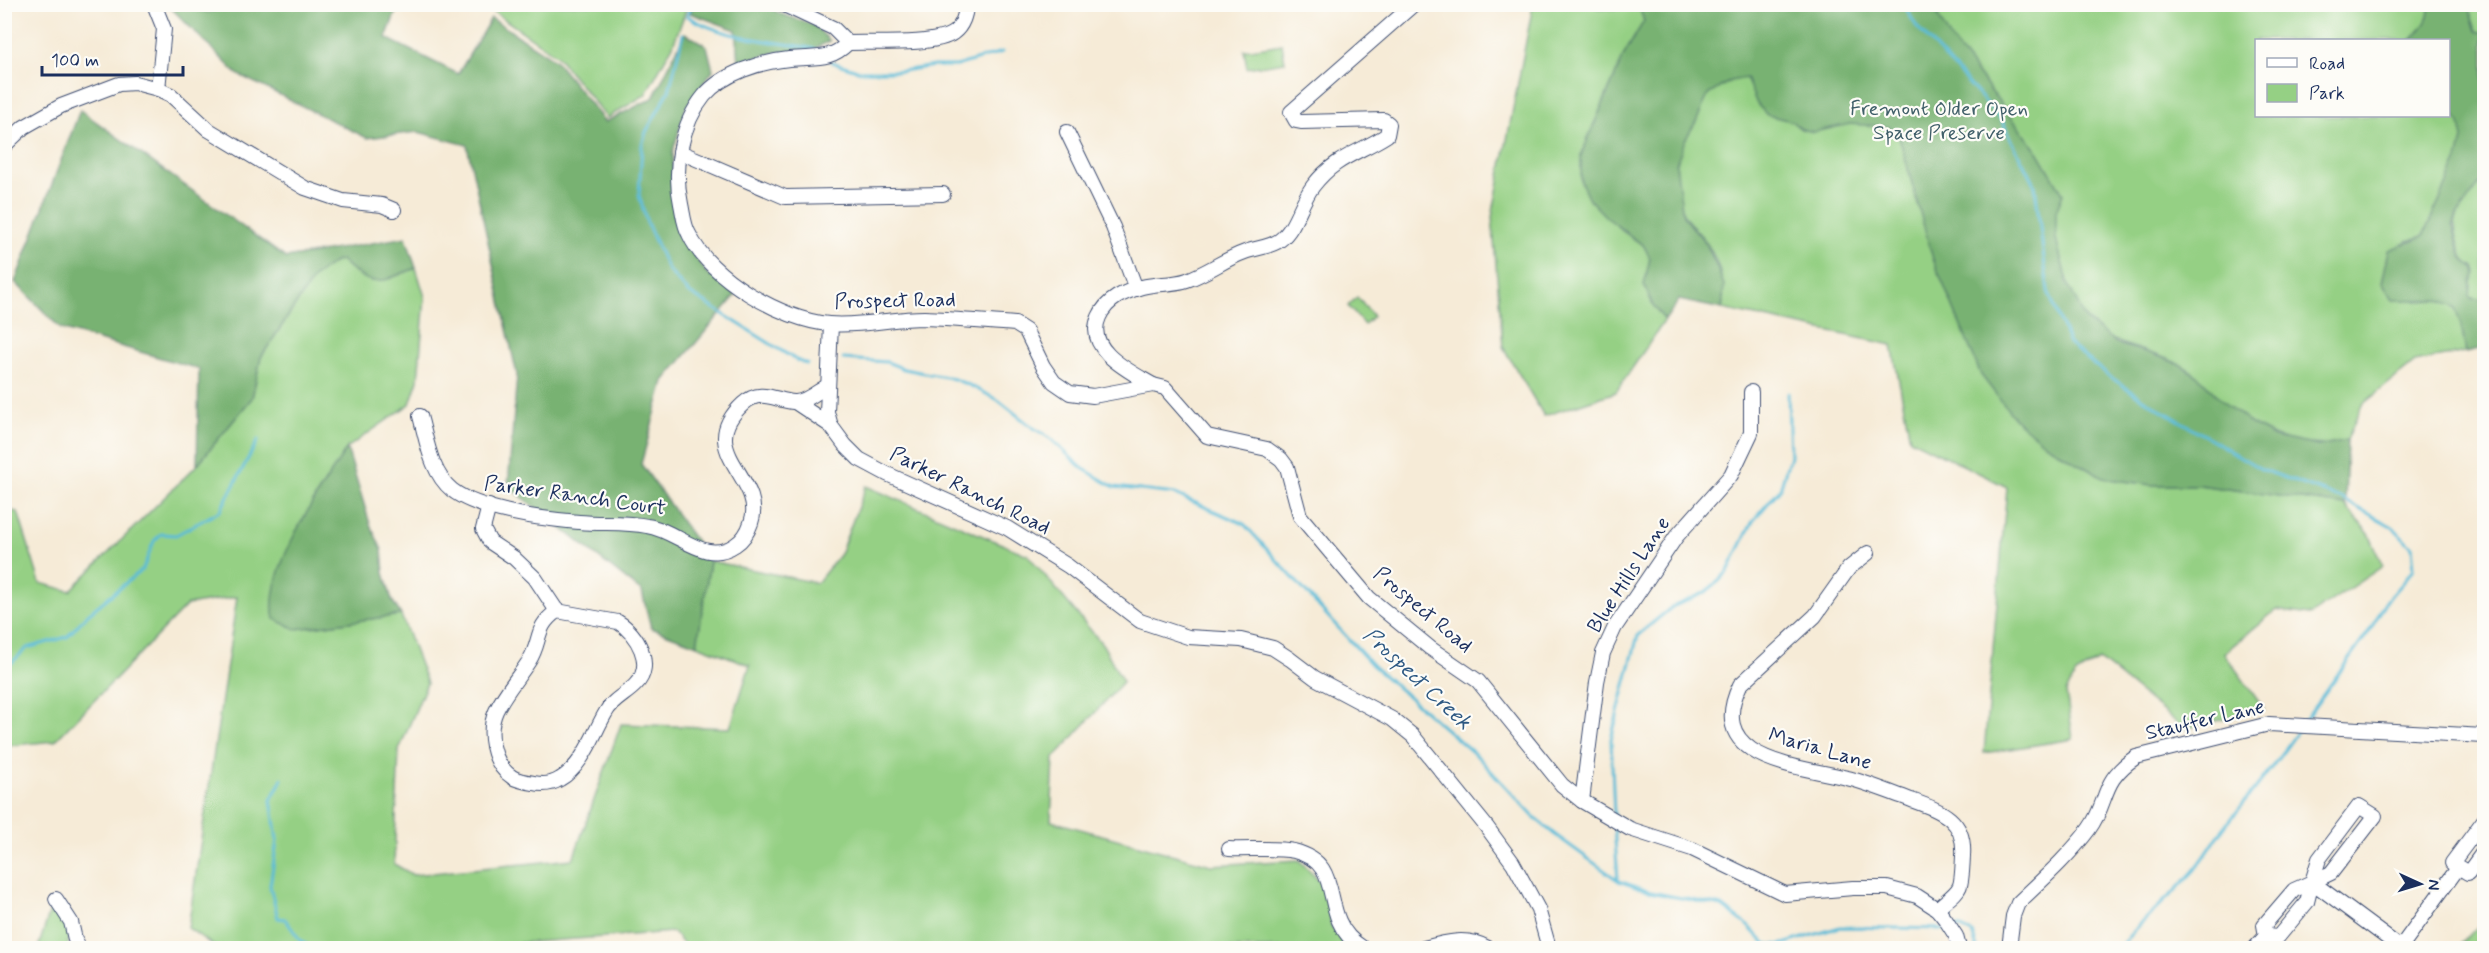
<svg xmlns="http://www.w3.org/2000/svg" width="2489" height="953" font-family="Mynerve,sans-serif">
  <style>
    .green { fill: #95d084; stroke: #588071; stroke-width: 1.5; fill-rule: evenodd }
    .forest { fill: #78b272; stroke: #4a7068; stroke-width: 1.5 }
    .lines { fill: none; stroke-linecap: round; stroke-linejoin: round }
    .stream { stroke: #59bbd8; stroke-width: 3 }
    .minor-casing { stroke: #3c4b70; stroke-width: 16 }
    .minor { stroke: #fff; stroke-width: 14 }
    .labels { text-anchor: middle; dominant-baseline: central; stroke-width: 4.5; stroke-linejoin: round; paint-order: stroke }
    .park-label { font-size: 21px; fill: #405f69; stroke: #fdfcf7 }
    .street-label { font-size: 21px; fill: #1b2f5e; stroke: #fdfcf7 }
    .water-label { font-size: 22px; font-style: italic; fill: #2e5983; stroke: #fdfcf7 }
  </style>
  <rect width="100%" height="100%" fill="#fdfcf7"/>
  <filter id="ink" filterUnits="userSpaceOnUse"><feTurbulence type="fractalNoise" baseFrequency=".0167" numOctaves="2"/><feDisplacementMap in="SourceGraphic" scale="12" xChannelSelector="R" yChannelSelector="G"/><feConvolveMatrix kernelMatrix="1 2 1 2 8 2 1 2 1" color-interpolation-filters="sRGB"/></filter>
  <filter id="wash" filterUnits="userSpaceOnUse"><feTurbulence type="fractalNoise" baseFrequency=".008" numOctaves="4" result="noise"/><feDisplacementMap in="SourceGraphic" scale="24" xChannelSelector="R" yChannelSelector="G"/><feGaussianBlur stdDeviation="1.35" result="paint"/><feColorMatrix in="noise" values="0 0 0 0 0 0 0 0 0 0 0 0 0 0 0 0 0 1.4 0 .05"/><feComposite in="paint" operator="in"/></filter>
  <g filter="url(#wash)">
    <rect width="100%" height="100%" fill="#f6ebd7"/>
    <g class="green">
      <polygon points="484,5 688,5 673,45 645,95 607,118 557,56"/>
      <path d="M1533,5h951v295l-14,-2 1,-15 5,-10 -2,-6c-9,-5 -12,-9 -14,-18 -7,-24 -8,-27 6,-48l-25,-4 -18,39 -16,5 9,60 21,-1 18,7 6,18 5,27 -51,10 -53,43 -15,35c-44,14 -93,-8 -125,-39 -14,-13 -24,-28 -41,-36 -32,-17 -69,-16 -94,-45 -17,-19 -25,-57 -31,-81l-11,205 58,34 49,7h47l146,20 24,29 14,32 -73,49 -34,-5 -52,43 40,56 -79,20 -86,-69 -23,14 -10,18 7,47 -89,14 23,-266 -97,-48 -18,-94 -170,-36c5,-23 -4,-48 -16,-67 -6,-9 -15,-16 -21,-25 -5,-7 -10,-45 -8,-54 4,-23 22,-46 31,-68l-70,-64 -13,22 -38,87 34,90 23,16 6,12 -5,27 8,21 12,14 -49,72 -72,24 -41,-69 -11,-130zM2256,40h192v76h-192z"/>
      <polygon points="1282,44 1285,62 1247,68 1244,50"/>
      <path d="M341,260c31,31 38,22 75,8l9,29 -7,83 -8,24 -63,44 -33,51 -18,130 105,-14 26,68 -28,67 -5,114 19,11 160,-16 48,-135 109,4 20,-63 -53,-20 13,-84 107,22 23,-29 26,-68 162,69 75,90 20,37 -69,76 -3,63 160,44 88,-5 27,28 5,37 15,23h-659l-14,-16 -153,11 1,5h-304l-29,-20 49,-331 -50,8 -132,136 -50,5 -1,-236 14,2 22,71 30,8 127,-126 55,-67 9,-41 53,-80 22,-16z"/>
      <polygon points="1357,297 1373,316 1364,325 1348,306"/>
      <polygon points="52,905 69,912 68,948 38,948"/>
      <polygon points="2484,920 2484,948 2457,948"/>
    </g>
    <g class="forest">
      <polygon points="233,4 376,4 397,9 386,38 458,74 491,18 555,60 605,122 653,98 685,33 707,46 713,70 686,107 673,151 672,191 682,238 706,272 736,295 664,381 641,464 710,561 697,645 651,628 642,592 508,486 517,375 467,145 418,132 367,138 237,74 168,5 178,5 209,12"/>
      <polygon points="693,5 765,5 781,14 814,25 830,41 807,52 777,52 739,62 736,30 690,13"/>
      <polygon points="1593,5 1938,5 1938,16 1950,38 2039,153 2063,194 2056,212 2056,239 2067,282 2086,320 2118,344 2153,354 2181,365 2198,376 2223,402 2250,423 2275,437 2318,446 2347,440 2345,505 2199,485 2152,485 2103,478 2045,444 2015,419 1981,375 1933,259 1898,133 1890,127 1850,124 1814,132 1801,129 1791,121 1767,115 1757,104 1746,78 1730,81 1708,95 1697,120 1685,140 1676,164 1683,216 1706,243 1716,265 1724,285 1722,309 1679,300 1665,320 1653,306 1644,285 1650,258 1644,246 1606,217 1589,199 1581,182 1581,155 1625,53 1644,21 1640,10 1597,8"/>
      <path d="M2427,5h41l8,26 8,2v145l-27,37 -4,11 8,29 5,7 8,5 2,6 -5,10 -1,15 14,2v48l-18,4 -5,-27 -6,-18 -18,-7h-44l-11,-17 7,-33 34,-14 35,-76 5,-22 -3,-15 -11,-15 -1,-68h-37c8,-9 23,-23 16,-35z"/>
      <path d="M80,110l206,148 120,-21 10,31c-40,15 -42,23 -75,-8l-5,1 -22,16 -53,80 -9,41 -55,67 2,-96 -138,-40 -46,-47z"/>
      <path d="M347,448l23,76 12,26 2,23 8,27 9,15 -105,14 -22,-10c-11,-49 47,-130 73,-171z"/>
    </g>
    <g class="lines">
      <g class="stream">
        <path d="M692,4l-5,12c39,24 85,24 128,33"/>
        <polyline points="1903,4 1917,27 2001,119 2035,186 2048,291 2069,344 2106,374 2143,399 2261,469 2340,498 2393,527 2412,547 2414,569 2387,600 2370,630 2305,720"/>
        <polyline points="683,34 669,91 646,132 642,145 639,195 647,223 668,270 688,292 796,360 807,364"/>
        <polyline points="832,62 860,71 902,71 934,66 956,66 1002,52"/>
        <polyline points="843,359 887,362 904,369 951,378 969,385 998,400 1032,427 1050,438 1082,468 1114,487 1175,494 1244,524 1374,667 1477,756 1533,816 1554,834 1619,881 1650,892 1722,906 1746,924 1765,944 1780,945 1840,927 1948,929"/>
        <polyline points="4,670 27,648 67,637 88,614 143,569 154,541 161,534 176,535 220,511 258,440"/>
        <polyline points="282,779 271,800 277,840 270,886 278,918 285,919 300,940 310,948"/>
        <polyline points="1614,815 1611,739 1638,635 1672,607 1704,593 1719,581 1728,571 1753,521 1780,489 1790,456 1788,393"/>
        <polyline points="1614,826 1618,880"/>
        <polyline points="1955,928 1959,927 1972,933 1977,948"/>
        <path d="M2119,948c20,-26 48,-47 70,-72 14,-14 23,-32 35,-48 26,-33 52,-64 75,-99"/>
      </g>
    </g>
  </g>
  <g filter="url(#ink)">
    <g class="lines">
      <defs>
        <g id="minor">
          <polyline points="154,4 164,29 158,89"/>
          <polyline points="782,4 833,28 848,43"/>
          <path d="M848,43c-19,19 -34,13 -59,16 -29,3 -66,14 -85,37 -23,28 -31,73 -23,108 2,9 3,22 8,30 20,44 93,86 140,90 31,3 64,-6 95,-6 30,1 61,4 91,6l11,7 17,35 11,16 16,11 23,3 60,-11 12,3 42,48 60,13 14,10 6,8 13,49 69,82 61,50 48,33 84,104 20,16 48,28 62,20 93,45 68,-6h34l30,8 20,13 8,10 11,17 3,12"/>
          <path d="M848,43c24,-1 87,3 105,-10 10,-7 12,-18 14,-29"/>
          <polyline points="1067,132 1113,227 1136,289"/>
          <polyline points="4,146 24,127 61,106 119,84 135,83 158,89 171,95 209,130 305,188 343,201 382,205 394,210"/>
          <polyline points="680,152 785,197 943,194"/>
          <polyline points="831,325 827,412 831,426 845,445 859,459 887,474 1007,528 1068,566 1140,621 1188,637 1241,640 1273,648 1290,659 1315,678 1392,719 1413,736 1486,826 1513,863 1538,909 1549,948"/>
          <path d="M1153,385c-22,-13 -69,-35 -54,-68 8,-18 25,-25 43,-30 15,-4 31,-2 45,-7 20,-7 38,-21 58,-28 11,-4 26,-5 35,-12 16,-12 20,-37 33,-54 22,-29 46,-33 74,-51l2,-11 -5,-4 -83,2 -5,-1 -5,-9 123,-108"/>
          <polyline points="795,402 831,426"/>
          <path d="M420,416c7,25 11,57 32,74 27,21 92,29 127,32 23,2 46,0 68,4 31,4 57,40 88,19 8,-5 13,-13 16,-22 16,-45 -59,-72 -8,-119 18,-17 33,-3 51,-2 11,1 24,-11 33,-16"/>
          <polyline points="489,506 483,529 490,542 514,558 535,578 557,611"/>
          <path d="M1868,553l-19,15 -34,48 -75,69c-38,79 66,81 115,95 17,5 34,12 51,18 32,12 60,19 57,58 -2,37 0,30 -26,53"/>
          <path d="M557,611l61,11c19,11 37,43 18,62 -9,10 -24,16 -30,28 -13,22 -23,54 -46,67 -8,5 -17,6 -26,4 -7,-1 -16,-2 -22,-6 -20,-13 -25,-46 -16,-66 9,-19 22,-33 33,-50 13,-20 5,-34 28,-50z"/>
          <polyline points="1582,801 1597,682 1603,653 1615,627 1676,537 1731,475 1751,433 1751,392"/>
          <polygon points="2359,806 2375,816 2331,873 2312,882 2319,859"/>
          <polyline points="2484,820 2452,863 2468,873 2484,851"/>
          <path d="M1229,849c19,1 47,-2 65,2 41,10 33,42 45,70 5,12 14,21 24,27"/>
          <polygon points="2312,882 2307,902 2278,937 2266,936 2264,925 2294,890"/>
          <polyline points="2312,882 2401,948"/>
          <polyline points="56,899 71,922 77,948"/>
          <path d="M1424,948c22,-6 43,-12 64,0"/>
          <path d="M2009,948l4,-32 5,-13c24,-23 51,-47 71,-74 21,-29 10,-47 47,-72l133,-33 215,12"/>
          <polyline points="2255,948 2266,936"/>
          <polyline points="2400,948 2458,868"/>
        </g>
      </defs>
      <use href="#minor" class="minor-casing"/>
      <use href="#minor" class="minor"/>
    </g>
  </g>
  <g class="labels">
    <g class="park-label">
      <text x="1939" y="109">Fremont Older Open<tspan x="1939" dy="24">Space Preserve</tspan></text>
    </g>
    <g class="street-label">
      <text transform="translate(895 301) rotate(-1)">Prospect Road</text>
      <text transform="translate(970 491) rotate(26)">Parker Ranch Road</text>
      <text transform="translate(575 496) rotate(8)">Parker Ranch Court</text>
      <text transform="translate(1629 575) rotate(-57)">Blue Hills Lane</text>
      <text transform="translate(1423 610) rotate(40)">Prospect Road</text>
      <text transform="translate(2205 720) rotate(-13)">Stauffer Lane</text>
      <text transform="translate(1820 749) rotate(16)">Maria Lane</text>
    </g>
    <g class="water-label">
      <text transform="translate(1417 679) rotate(43)">Prospect Creek</text>
    </g>
  </g>
  <rect width="2489" height="953" fill="none" stroke="#fdfcf7" stroke-width="24"/>
  <rect x="2255" y="39" width="195" height="78" fill="#fdfcf7" stroke="#a3aaba" stroke-width="1.5"/>
  <rect x="2267" y="58" width="30" height="9" fill="#ffffff" stroke="#a3aaba" stroke-width="1.5"/>
  <text x="2309" y="69" font-size="18" fill="#1b2f5e">Road</text>
  <rect x="2267" y="84" width="30" height="18" fill="#95d084" stroke="#a3aaba" stroke-width="1.5"/>
  <text x="2309" y="99" font-size="18" fill="#1b2f5e">Park</text>
  <g transform="translate(2420 884) rotate(94)" stroke="#fdfcf7" stroke-width="4.5" paint-order="stroke">
  <path d="M0-4.5L10 22L0 15L-10 22Z" fill="#1b2f5e"/>
  <text y="-9" font-size="16" font-weight="bold" text-anchor="middle" fill="#1b2f5e">N</text>
  </g>
  <path d="M42 66v9h141v-9" fill="none" stroke="#1b2f5e" stroke-width="3"/>
  <text x="51" y="66" font-size="18" fill="#1b2f5e" stroke="#fdfcf7" stroke-width="4.5" paint-order="stroke">100 m</text>
</svg>
